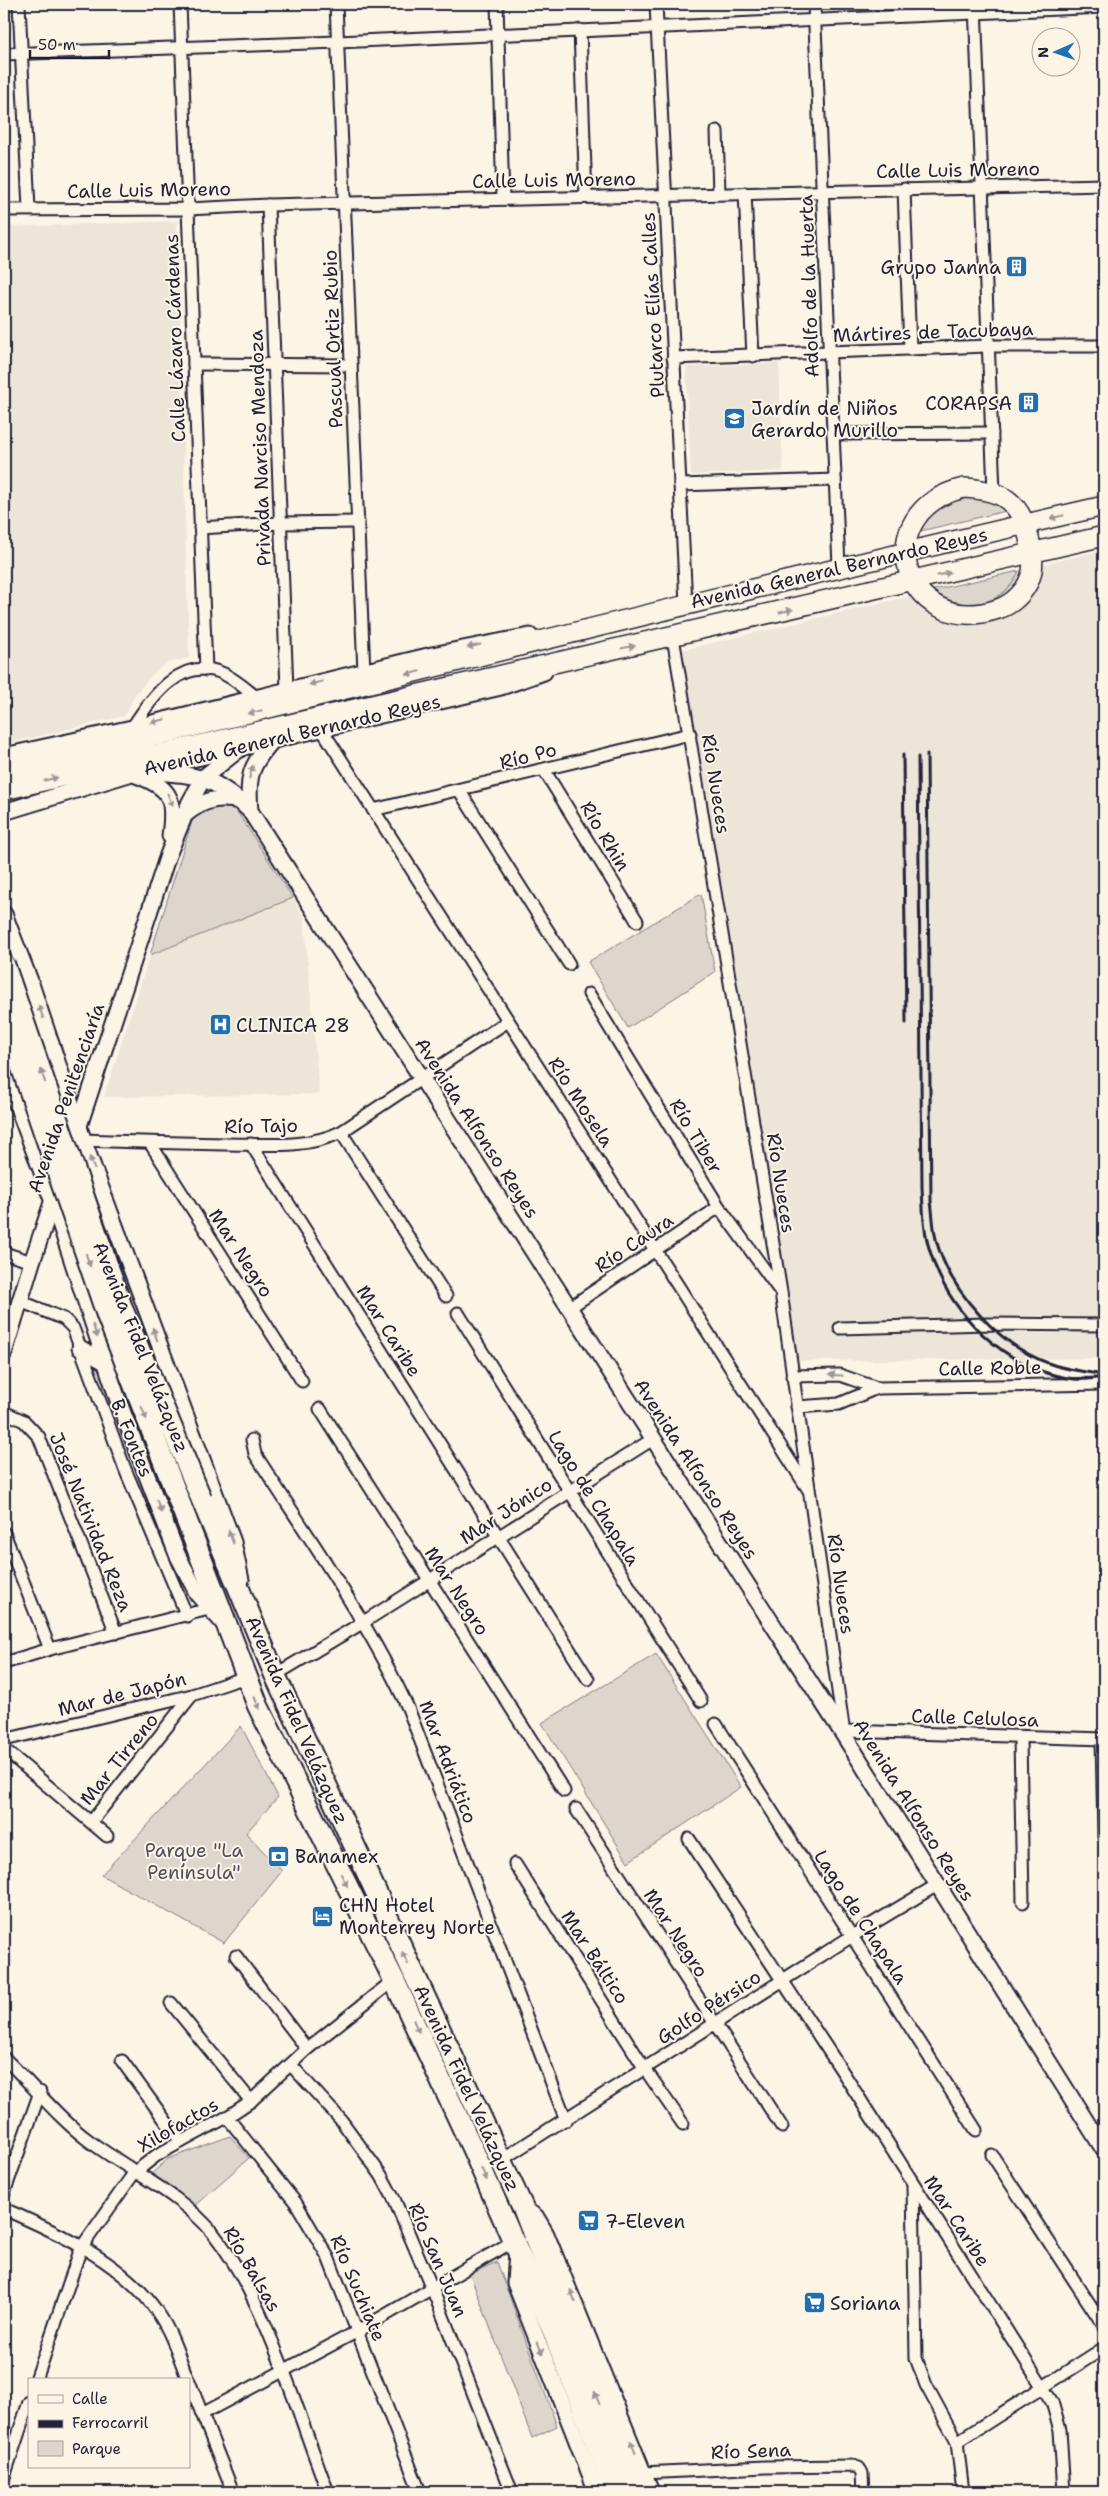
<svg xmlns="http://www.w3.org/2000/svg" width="1108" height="2496" font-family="'Shantell Sans',sans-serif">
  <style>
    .built { fill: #ece5d8 }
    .green { fill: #dcd6cc; stroke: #7f7c84 }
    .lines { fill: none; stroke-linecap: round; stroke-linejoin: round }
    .minor-casing { stroke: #22223b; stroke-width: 15 }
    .tertiary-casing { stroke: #22223b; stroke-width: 19 }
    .primary-casing { stroke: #22223b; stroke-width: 22 }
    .trunk-casing { stroke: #22223b; stroke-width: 24 }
    .minor { stroke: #fcf5e5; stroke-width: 11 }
    .tertiary { stroke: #fcf5e5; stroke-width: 15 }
    .primary { stroke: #fcf5e5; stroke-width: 19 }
    .trunk { stroke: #fcf5e5; stroke-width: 20 }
    .rail { stroke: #22223b; stroke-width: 3 }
    .trunk-bridge-casing { stroke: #22223b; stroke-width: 24; stroke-linecap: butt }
    .trunk-bridge { stroke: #fcf5e5; stroke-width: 20 }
    .oneway { fill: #9a9698 }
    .labels { text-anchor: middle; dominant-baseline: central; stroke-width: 4; stroke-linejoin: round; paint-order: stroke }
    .street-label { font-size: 19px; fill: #22223b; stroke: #fcf5e5 }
    .poi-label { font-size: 19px; fill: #22223b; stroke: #fcf5e5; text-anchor: start }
    .park-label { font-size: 19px; fill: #504f5f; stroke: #fcf5e5 }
  </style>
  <rect width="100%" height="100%" fill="#fcf5e5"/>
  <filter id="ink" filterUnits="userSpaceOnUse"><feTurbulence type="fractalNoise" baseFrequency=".02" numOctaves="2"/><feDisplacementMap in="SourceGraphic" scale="10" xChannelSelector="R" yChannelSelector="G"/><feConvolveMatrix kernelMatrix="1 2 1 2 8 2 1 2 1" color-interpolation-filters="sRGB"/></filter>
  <g filter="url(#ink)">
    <g class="built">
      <polygon points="177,221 189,658 166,663 156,671 136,693 124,716 4,744 4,227"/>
      <polygon points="779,363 783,471 691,475 686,367"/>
      <polygon points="1104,550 1104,1358 799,1361 683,650"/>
      <polygon points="293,898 304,918 319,1094 104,1097 150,955"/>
    </g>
    <g class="green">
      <polygon points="971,496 990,501 1006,511 916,532 939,504"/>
      <path d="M1019,571c-10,25 -35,37 -61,34 -9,0 -21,-10 -29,-14z"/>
      <polygon points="211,804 234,807 293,898 150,955 192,821 197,812"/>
      <polygon points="701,894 715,972 628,1028 588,962"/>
      <polygon points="656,1654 741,1787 628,1862 542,1723"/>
      <polygon points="241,1726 278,1797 246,1833 282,1871 224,1943 101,1875"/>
      <polygon points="230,2136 249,2158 193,2207 150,2175 168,2159"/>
      <polygon points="497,2262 557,2426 532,2438 470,2274"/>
    </g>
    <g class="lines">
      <defs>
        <g id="minor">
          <polyline points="19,4 29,209"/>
          <polyline points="180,4 206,670"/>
          <polyline points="336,4 364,672"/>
          <polyline points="497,4 503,199"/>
          <polyline points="656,4 686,604"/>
          <polyline points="814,4 839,566"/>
          <polyline points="975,4 994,492"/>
          <polyline points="580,30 586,197"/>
          <polyline points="4,54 338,42 1104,7"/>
          <polyline points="717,131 719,193"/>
          <polyline points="904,189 910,349"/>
          <polyline points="745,193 753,356"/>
          <polyline points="268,205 287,689"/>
          <polyline points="4,210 188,209 268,205 1104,185"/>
          <polyline points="673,358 988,346 1104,346"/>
          <polyline points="194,364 351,365"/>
          <polyline points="833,434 992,433"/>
          <polyline points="680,485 835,480"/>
          <polyline points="200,528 280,523 358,522"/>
          <polyline points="673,637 781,1292 844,1733"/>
          <path d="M132,728c19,-30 50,-74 92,-54 12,6 22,15 32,23"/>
          <polyline points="321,728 808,1489"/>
          <polyline points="544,770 637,921"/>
          <polyline points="459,790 569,964"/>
          <polyline points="373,810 690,734"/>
          <polyline points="589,994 719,1207 780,1291"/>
          <polyline points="341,1132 446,1296"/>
          <path d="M83,1140c47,2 94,3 142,4 37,0 82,5 116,-12l167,-111"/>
          <polyline points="150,1143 302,1381"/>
          <polyline points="251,1144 588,1679"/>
          <polyline points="4,1253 32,1262"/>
          <polyline points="20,1301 64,1319 73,1328 125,1469 187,1616"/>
          <polyline points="569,1308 719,1207"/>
          <polyline points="458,1313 701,1701"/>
          <polyline points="840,1328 988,1324 1104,1325"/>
          <polyline points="792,1376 840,1375 877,1388 1104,1384"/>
          <polyline points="797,1407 839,1404 877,1388"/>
          <polyline points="320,1409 564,1791"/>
          <polyline points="4,1412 24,1421 39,1437 116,1633"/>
          <path d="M252,1440l3,14c53,83 112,165 153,254l158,412"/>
          <polyline points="4,1533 50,1649"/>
          <polyline points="4,1663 50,1649 209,1609"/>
          <polyline points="275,1675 362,1623 653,1439"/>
          <polyline points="716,1724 976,2130"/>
          <polyline points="844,1731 1104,1739"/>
          <polyline points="1020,1737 1023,1902"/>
          <polyline points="1102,1739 1104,1837"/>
          <polyline points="4,1740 192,1695 246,1677"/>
          <polyline points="4,1749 107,1836"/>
          <polyline points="576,1809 782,2127"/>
          <polyline points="92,1821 192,1695"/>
          <polyline points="689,1839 844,2074 1052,2402 1060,2430 1064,2492"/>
          <polyline points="515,1864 645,2069 683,2124"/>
          <polyline points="236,1956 307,2049"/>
          <polyline points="171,2003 251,2101"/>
          <path d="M4,2058c29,27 53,59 84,82 40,30 94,55 125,93 53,66 84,180 115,259"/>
          <polyline points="122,2061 181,2142"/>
          <polyline points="291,2065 341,2120 381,2175 394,2199 432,2288 512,2492"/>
          <polyline points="227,2117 296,2203 328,2257 420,2492"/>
          <polyline points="992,2155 1104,2326"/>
          <polyline points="501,2160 852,1936 937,1885"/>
          <polyline points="913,2185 916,2358 926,2385 957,2442 963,2492"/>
          <polyline points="4,2193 40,2092"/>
          <path d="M4,2209c53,23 121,54 154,104 14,20 21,44 30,67"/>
          <polyline points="36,2380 81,2248 134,2173 157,2155 227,2117 251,2101 307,2049 394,1980"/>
          <polyline points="189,2381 233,2492"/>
          <polyline points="202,2414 358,2331 512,2242"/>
          <polyline points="957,2442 1104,2348"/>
          <polyline points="643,2473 765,2467 853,2466 859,2468 862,2473 863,2492"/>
          <polyline points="4,2477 29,2402"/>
        </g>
        <g id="tertiary">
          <polyline points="4,756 132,728 432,655 530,636"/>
          <path d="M141,771c52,4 71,2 109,40l595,926 259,413"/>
          <path d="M136,775c36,13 39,24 34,61"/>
          <path d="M250,811c-3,-35 0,-46 24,-72"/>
          <polyline points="4,812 132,773 501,687 544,672"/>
          <path d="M186,814c17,-14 32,-18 54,-13"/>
          <polyline points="4,914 30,981 85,1145 233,1542 241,1580"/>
          <polyline points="4,1070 53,1202 118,1400 177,1554 198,1595 225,1625"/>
          <polyline points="79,1126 168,855 190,802 204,777 242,747"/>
          <polyline points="80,1348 105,1362"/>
          <polyline points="4,1353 32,1262 61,1176"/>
          <polyline points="523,2208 536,2217 546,2234 651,2492"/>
          <polyline points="517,2251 515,2283 597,2492"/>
        </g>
        <g id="primary">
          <path d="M964,488c37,2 56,12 65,50 3,11 5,21 3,33 -3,17 -18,33 -34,38 -95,32 -133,-98 -34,-121z"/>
          <path d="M4,773c367,-89 732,-183 1100,-267"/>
          <polyline points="4,790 1104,536"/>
        </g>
        <g id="trunk">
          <polyline points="201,1498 275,1675 523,2208 633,2492"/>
          <polyline points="181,1506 258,1706 394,1980 473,2150 551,2326 615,2492"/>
        </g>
      </defs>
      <use href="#minor" class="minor-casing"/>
      <use href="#tertiary" class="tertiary-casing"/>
      <use href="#primary" class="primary-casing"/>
      <use href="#trunk" class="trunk-casing"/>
      <use href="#minor" class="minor"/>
      <use href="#tertiary" class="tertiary"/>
      <use href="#primary" class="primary"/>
      <use href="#trunk" class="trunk"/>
      <g class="rail">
        <path d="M927,754l4,447c2,14 2,29 6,42 14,49 63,103 111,120 15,6 33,8 49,11"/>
        <polyline points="903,755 906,1023"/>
        <path d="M918,757l4,430c1,20 1,41 7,61 18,64 76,122 145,131 9,1 21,-1 30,-2"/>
      </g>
      <defs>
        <g id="trunk-bridge">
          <polyline points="4,964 122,1308 201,1498"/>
          <polyline points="4,1016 108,1318 181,1506"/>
        </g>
      </defs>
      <use href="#trunk-bridge" class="trunk-bridge-casing"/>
      <use href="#trunk-bridge" class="trunk-bridge"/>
    </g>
    <defs><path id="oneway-solid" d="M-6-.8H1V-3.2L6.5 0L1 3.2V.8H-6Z" transform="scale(1.25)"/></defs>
    <g class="oneway">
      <use href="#oneway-solid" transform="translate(1057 517) rotate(167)"/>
      <use href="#oneway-solid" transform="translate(944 574) rotate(-13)"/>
      <use href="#oneway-solid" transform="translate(786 611) rotate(-13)"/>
      <use href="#oneway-solid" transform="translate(474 646) rotate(168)"/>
      <use href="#oneway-solid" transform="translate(628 647) rotate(-12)"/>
      <use href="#oneway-solid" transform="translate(413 673) rotate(166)"/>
      <use href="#oneway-solid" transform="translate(316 683) rotate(167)"/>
      <use href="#oneway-solid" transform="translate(255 712) rotate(166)"/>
      <use href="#oneway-solid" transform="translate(158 721) rotate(166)"/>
      <use href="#oneway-solid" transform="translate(251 772) rotate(-75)"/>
      <use href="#oneway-solid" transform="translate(51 779) rotate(-13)"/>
      <use href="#oneway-solid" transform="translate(170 800) rotate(70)"/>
      <use href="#oneway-solid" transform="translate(41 1012) rotate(-109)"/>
      <use href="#oneway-solid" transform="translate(43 1076) rotate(-108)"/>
      <use href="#oneway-solid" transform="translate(92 1163) rotate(-111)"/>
      <use href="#oneway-solid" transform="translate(88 1260) rotate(71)"/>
      <use href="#oneway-solid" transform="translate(95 1331) rotate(71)"/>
      <use href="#oneway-solid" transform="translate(155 1334) rotate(-110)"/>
      <use href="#oneway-solid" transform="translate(836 1375) rotate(-175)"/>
      <use href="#oneway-solid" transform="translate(144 1413) rotate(69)"/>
      <use href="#oneway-solid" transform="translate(159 1506) rotate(69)"/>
      <use href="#oneway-solid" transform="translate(231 1537) rotate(-110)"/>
      <use href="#oneway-solid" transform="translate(257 1703) rotate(67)"/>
      <use href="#oneway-solid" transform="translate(344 1880) rotate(63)"/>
      <use href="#oneway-solid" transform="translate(405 1958) rotate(-115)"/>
      <use href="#oneway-solid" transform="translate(416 2026) rotate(65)"/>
      <use href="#oneway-solid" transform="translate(484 2174) rotate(66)"/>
      <use href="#oneway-solid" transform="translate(573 2296) rotate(-112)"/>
      <use href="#oneway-solid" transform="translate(540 2348) rotate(68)"/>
      <use href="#oneway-solid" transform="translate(597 2398) rotate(-111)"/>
      <use href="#oneway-solid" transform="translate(633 2447) rotate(-112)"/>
    </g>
  </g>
  <defs>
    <symbol id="building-square" viewBox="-11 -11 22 22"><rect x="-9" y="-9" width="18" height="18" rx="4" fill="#1f6fb2" stroke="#fcf5e5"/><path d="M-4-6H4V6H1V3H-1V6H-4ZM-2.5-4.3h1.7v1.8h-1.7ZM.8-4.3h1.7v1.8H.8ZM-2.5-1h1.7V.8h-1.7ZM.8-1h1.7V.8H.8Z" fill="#fff"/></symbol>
    <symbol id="school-square" viewBox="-11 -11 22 22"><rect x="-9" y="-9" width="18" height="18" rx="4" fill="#1f6fb2" stroke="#fcf5e5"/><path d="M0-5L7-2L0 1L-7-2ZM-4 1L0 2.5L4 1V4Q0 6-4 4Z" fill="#fff"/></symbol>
    <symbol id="hospital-square" viewBox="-11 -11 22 22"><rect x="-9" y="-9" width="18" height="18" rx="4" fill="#1f6fb2" stroke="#fcf5e5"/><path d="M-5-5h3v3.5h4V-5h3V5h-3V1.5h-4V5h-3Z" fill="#fff"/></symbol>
    <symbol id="bank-square" viewBox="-11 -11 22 22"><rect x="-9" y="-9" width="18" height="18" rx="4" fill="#1f6fb2" stroke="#fcf5e5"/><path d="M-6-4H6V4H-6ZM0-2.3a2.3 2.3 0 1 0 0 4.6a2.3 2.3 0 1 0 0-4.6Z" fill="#fff"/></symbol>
    <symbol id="hotel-square" viewBox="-11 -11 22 22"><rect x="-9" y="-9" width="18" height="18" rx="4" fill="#1f6fb2" stroke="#fcf5e5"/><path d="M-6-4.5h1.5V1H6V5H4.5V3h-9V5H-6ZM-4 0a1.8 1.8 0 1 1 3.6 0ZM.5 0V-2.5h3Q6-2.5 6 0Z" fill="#fff"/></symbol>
    <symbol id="supermarket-square" viewBox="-11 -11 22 22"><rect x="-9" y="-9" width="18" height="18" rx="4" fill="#1f6fb2" stroke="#fcf5e5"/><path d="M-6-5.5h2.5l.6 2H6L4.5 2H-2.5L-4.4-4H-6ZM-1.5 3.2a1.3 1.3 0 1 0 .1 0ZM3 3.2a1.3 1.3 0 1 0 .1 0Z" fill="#fff"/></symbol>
  </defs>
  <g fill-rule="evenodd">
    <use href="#building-square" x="1004" y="254" width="25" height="25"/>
    <use href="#building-square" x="1016" y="390" width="25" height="25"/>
    <use href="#school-square" x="722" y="406" width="25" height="25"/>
    <use href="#hospital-square" x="208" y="1012" width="25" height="25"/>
    <use href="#bank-square" x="266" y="1844" width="25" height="25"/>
    <use href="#hotel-square" x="310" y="1904" width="25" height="25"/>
    <use href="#supermarket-square" x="576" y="2208" width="25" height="25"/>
    <use href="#supermarket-square" x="802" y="2290" width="25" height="25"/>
  </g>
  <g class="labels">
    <g class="street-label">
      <text transform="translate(958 170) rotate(-1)">Calle Luis Moreno</text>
      <text transform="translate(554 180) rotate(-1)">Calle Luis Moreno</text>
      <text transform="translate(149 190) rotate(-1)">Calle Luis Moreno</text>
      <text transform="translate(809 286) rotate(-92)">Adolfo de la Huerta</text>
      <text transform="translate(653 305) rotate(-93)">Plutarco Elías Calles</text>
      <text transform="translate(933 332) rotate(-2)">Mártires de Tacubaya</text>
      <text transform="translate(175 338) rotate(-92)">Calle Lázaro Cárdenas</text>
      <text transform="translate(333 339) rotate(-92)">Pascual Ortiz Rubio</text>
      <text transform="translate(260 448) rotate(-92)">Privada Narciso Mendoza</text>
      <text transform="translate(839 568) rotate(-13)">Avenida General Bernardo Reyes</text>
      <text transform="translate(292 735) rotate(-13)">Avenida General Bernardo Reyes</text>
      <text transform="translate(528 756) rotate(-14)">Río Po</text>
      <text transform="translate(716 784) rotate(81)">Río Nueces</text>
      <text transform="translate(605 836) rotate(59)">Río Rhin</text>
      <text transform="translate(66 1098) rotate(-71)">Avenida Penitenciaría</text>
      <text transform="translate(581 1102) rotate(57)">Río Mosela</text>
      <text transform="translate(261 1126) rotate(-1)">Río Tajo</text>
      <text transform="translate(477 1128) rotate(57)">Avenida Alfonso Reyes</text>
      <text transform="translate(696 1136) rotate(59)">Río Tiber</text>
      <text transform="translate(781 1183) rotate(81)">Río Nueces</text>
      <text transform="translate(634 1243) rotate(-34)">Río Caura</text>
      <text transform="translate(241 1253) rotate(57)">Mar Negro</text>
      <text transform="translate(389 1331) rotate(58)">Mar Caribe</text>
      <text transform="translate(141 1347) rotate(68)">Avenida Fidel Velázquez</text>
      <text transform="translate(990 1368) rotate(-1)">Calle Roble</text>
      <text transform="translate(132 1438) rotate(68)">B. Fontes</text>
      <text transform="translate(696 1469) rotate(57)">Avenida Alfonso Reyes</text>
      <text transform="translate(594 1498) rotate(58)">Lago de Chapala</text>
      <text transform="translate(506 1511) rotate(-33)">Mar Jónico</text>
      <text transform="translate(91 1522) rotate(68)">José Natividad Reza</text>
      <text transform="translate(841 1584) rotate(82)">Río Nueces</text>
      <text transform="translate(457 1591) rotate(57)">Mar Negro</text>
      <text transform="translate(122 1694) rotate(-14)">Mar de Japón</text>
      <text transform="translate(975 1718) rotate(2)">Calle Celulosa</text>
      <text transform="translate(297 1720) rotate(66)">Avenida Fidel Velázquez</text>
      <text transform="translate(119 1759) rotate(-51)">Mar Tirreno</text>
      <text transform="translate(448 1762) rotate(69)">Mar Adriático</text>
      <text transform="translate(914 1810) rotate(58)">Avenida Alfonso Reyes</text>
      <text transform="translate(861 1917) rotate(57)">Lago de Chapala</text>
      <text transform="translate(676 1933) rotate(57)">Mar Negro</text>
      <text transform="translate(595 1957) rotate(57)">Mar Báltico</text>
      <text transform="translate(709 2007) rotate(-33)">Golfo Pérsico</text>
      <text transform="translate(467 2088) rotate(65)">Avenida Fidel Velázquez</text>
      <text transform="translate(178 2125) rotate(-30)">Xilofactos</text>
      <text transform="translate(957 2221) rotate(57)">Mar Caribe</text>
      <text transform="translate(438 2260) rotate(67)">Río San Juan</text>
      <text transform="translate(252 2269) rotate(60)">Río Balsas</text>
      <text transform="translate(358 2288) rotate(67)">Río Suchiate</text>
      <text transform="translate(751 2451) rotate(-2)">Río Sena</text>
    </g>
    <g class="poi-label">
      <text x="1001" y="267" text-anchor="end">Grupo Janna</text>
      <text x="1012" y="403" text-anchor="end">CORAPSA</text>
      <text x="751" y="408">Jardín de Niños<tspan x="751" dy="22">Gerardo Murillo</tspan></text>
      <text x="236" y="1025">CLINICA 28</text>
      <text x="295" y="1856">Banamex</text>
      <text x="339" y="1905">CHN Hotel<tspan x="339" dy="22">Monterrey Norte</tspan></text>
      <text x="605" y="2221">7-Eleven</text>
      <text x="830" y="2303">Soriana</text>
    </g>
    <g class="park-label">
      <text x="194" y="1850">Parque "La<tspan x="194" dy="22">Península"</tspan></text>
    </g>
  </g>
  <rect width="1108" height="2496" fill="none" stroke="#fcf5e5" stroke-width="20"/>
  <rect x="10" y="10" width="1088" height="2476" fill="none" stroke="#22223b" stroke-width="2" filter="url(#ink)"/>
  <rect x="28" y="2378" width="162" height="90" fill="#fcf5e5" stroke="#a5a1a1"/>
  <rect x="38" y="2395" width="25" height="8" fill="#fcf5e5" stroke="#a5a1a1"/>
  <text x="72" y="2404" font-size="15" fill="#22223b">Calle</text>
  <rect x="38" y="2420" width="25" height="8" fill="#22223b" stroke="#a5a1a1"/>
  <text x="72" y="2428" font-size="15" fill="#22223b">Ferrocarril</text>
  <rect x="38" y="2441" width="25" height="15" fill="#dcd6cc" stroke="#a5a1a1"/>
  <text x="72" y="2454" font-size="15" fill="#22223b">Parque</text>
  <g transform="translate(1056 52) rotate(268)"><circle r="24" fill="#fcf5e5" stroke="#a5a1a1"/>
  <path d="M0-4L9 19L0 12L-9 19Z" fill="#1f6fb2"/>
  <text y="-8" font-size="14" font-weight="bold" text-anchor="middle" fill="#22223b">N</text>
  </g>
  <path d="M30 50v8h79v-8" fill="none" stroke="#22223b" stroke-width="2.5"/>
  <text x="38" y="50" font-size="15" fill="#22223b" stroke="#fcf5e5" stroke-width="4" paint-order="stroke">50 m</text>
</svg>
